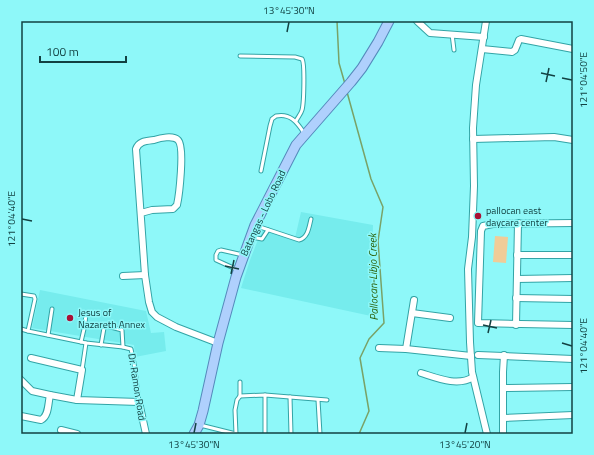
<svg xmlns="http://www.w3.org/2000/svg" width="594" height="455" font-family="'Titillium Web',sans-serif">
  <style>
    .built { fill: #76eced }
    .park { fill: #f0cc98 }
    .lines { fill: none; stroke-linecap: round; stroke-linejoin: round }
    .stream { stroke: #79a267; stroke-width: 1.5 }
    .service-casing { stroke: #32a4a6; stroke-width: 5 }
    .minor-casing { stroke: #32a4a6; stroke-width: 8 }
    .primary-casing { stroke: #5589bb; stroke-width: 11 }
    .service { stroke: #fff; stroke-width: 3 }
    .minor { stroke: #fff; stroke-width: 6 }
    .primary { stroke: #afd0fd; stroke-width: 9 }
    .ticks { fill: none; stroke: #124142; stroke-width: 1.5 }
    .poi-dot { fill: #a91136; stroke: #8ef8f9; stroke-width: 1.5 }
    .labels { text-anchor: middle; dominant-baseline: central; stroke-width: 3; stroke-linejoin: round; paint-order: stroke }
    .poi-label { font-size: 10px; fill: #124142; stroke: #8ef8f9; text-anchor: start }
    .street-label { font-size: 10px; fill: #124142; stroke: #8ef8f9 }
    .water-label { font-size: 11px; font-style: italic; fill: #295c03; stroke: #8ef8f9 }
    .neatline { fill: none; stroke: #124142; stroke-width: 1.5 }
    .ticks-label { font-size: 10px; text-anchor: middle; fill: #124142 }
  </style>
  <rect width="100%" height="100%" fill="#8ef8f9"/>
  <g class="built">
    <polygon points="301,212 373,225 371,316 241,288 250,260 263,227 295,238"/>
    <polygon points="40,290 146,311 151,333 164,332 166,351 135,357 134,345 32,328"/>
  </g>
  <polygon class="park" points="495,236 508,237 506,263 493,262"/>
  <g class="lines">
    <g class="stream">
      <polyline points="337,21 339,63 345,84"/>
      <polyline points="347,92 371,179 383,207 378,241 384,323 369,339 360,358 369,411 359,434"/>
    </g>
    <defs>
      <g id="service">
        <polyline points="452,34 454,50"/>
        <path d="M240,56l55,1 7,2c3,4 2,44 0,51 -1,4 -4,7 -6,11"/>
        <path d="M261,171l9,-45 2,-7 4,-3c14,-3 21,6 28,17"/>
        <path d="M257,226l42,14c9,-2 10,-13 12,-21"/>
        <polyline points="251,237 262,239 268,230"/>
        <polyline points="238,270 216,260 216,255 218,251 221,250 243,255"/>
        <polyline points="21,294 34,296 35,299 28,331 86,343 123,347 131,349 134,363 139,402"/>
        <polyline points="85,323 86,314"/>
        <polyline points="21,329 28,331"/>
        <polyline points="48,335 52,309"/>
        <polyline points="81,342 84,329"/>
        <polyline points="101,345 104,328 107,326 122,330 123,347"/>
        <polyline points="82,370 86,343"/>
        <polyline points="265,395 265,434"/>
        <polyline points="240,396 265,395 327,400"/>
        <polyline points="290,397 291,434"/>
        <polyline points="318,400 320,434"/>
        <polyline points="200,425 236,434"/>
        <polyline points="236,434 235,410 237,400 240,396 240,382"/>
      </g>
      <g id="minor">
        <polyline points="417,21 430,33 484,37"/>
        <polyline points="486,21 476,85 473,128 474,186 472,237 468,269 470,342 472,372 487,434"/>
        <polyline points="482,49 512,52 515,50 519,40 521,39 573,49"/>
        <polyline points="473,139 554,137 573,140"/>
        <path d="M141,213l11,-3 21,-1 4,-4c2,-9 8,-58 1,-65 -5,-5 -18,-2 -24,0 -8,1 -15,1 -18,9l9,126 4,27 3,10 5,5 19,10 42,16"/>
        <polyline points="573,223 493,224 483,226 481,231 478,323 573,325"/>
        <polyline points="517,255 573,255"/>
        <polyline points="123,276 145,275"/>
        <polyline points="517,279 573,278"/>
        <polyline points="516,298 573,299"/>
        <polyline points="412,313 450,318"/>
        <polyline points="516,325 518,223"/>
        <polyline points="379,348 406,349 471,356"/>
        <polyline points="406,349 414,300"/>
        <polyline points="478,355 573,359"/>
        <polyline points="31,358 82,370 77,400"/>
        <path d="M421,373c16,5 37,14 52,4"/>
        <polyline points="21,380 32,391 50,395 77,400 139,402 146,434"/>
        <polyline points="503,388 573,387"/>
        <path d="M21,416l20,4c8,-4 7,-17 9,-25"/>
        <polyline points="504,418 573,415"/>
        <polyline points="61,430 77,434"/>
        <polyline points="503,434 503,372 504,355"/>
      </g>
      <polyline id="primary" points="194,434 199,425 203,411 218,343 236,277 255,225 296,145 351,82 362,68 378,42 389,21"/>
    </defs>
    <use href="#service" class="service-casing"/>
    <use href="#minor" class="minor-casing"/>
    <use href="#primary" class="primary-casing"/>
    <use href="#service" class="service"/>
    <use href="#minor" class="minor"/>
    <use href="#primary" class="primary"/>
  </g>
  <path class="ticks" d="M287,32l2,-10M541,73l14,3M562,78l10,2M546,82l3,-14M22,219l10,2M225,266l14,3M231,274l3,-14M483,325l14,3M488,333l3,-13M562,343l10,3M194,433l2,-10M465,433l2,-10"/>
  <g class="poi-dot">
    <circle cx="478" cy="216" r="4"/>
    <circle cx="70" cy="318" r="4"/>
  </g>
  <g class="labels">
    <g class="poi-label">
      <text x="486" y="210">pallocan east<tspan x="486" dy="12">daycare center</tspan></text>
      <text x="78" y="312">Jesus of<tspan x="78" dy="12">Nazareth Annex</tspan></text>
    </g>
    <g class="street-label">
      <text transform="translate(263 213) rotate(-65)">Batangas - Lobo Road</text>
      <text transform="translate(137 387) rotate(81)">Dr. Ramon Road</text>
    </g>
    <g class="water-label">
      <text transform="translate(373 277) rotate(-91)">Pallocan-Libjo Creek</text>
    </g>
  </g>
  <rect width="594" height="455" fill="none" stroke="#8ef8f9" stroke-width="44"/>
  <path d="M40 56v6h86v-6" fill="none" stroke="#124142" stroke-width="2"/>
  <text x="46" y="56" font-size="12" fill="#124142" stroke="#8ef8f9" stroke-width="3" paint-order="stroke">100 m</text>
  <rect x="22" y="22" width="550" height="411" class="neatline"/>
  <g class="ticks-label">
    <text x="289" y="14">13°45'30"N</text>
    <text transform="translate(583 80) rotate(-90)" y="4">121°04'50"E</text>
    <text transform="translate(11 219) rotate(-90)" y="4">121°04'40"E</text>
    <text transform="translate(583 346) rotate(-90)" y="4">121°04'40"E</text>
    <text x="194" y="448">13°45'30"N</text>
    <text x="465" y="448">13°45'20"N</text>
  </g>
</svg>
